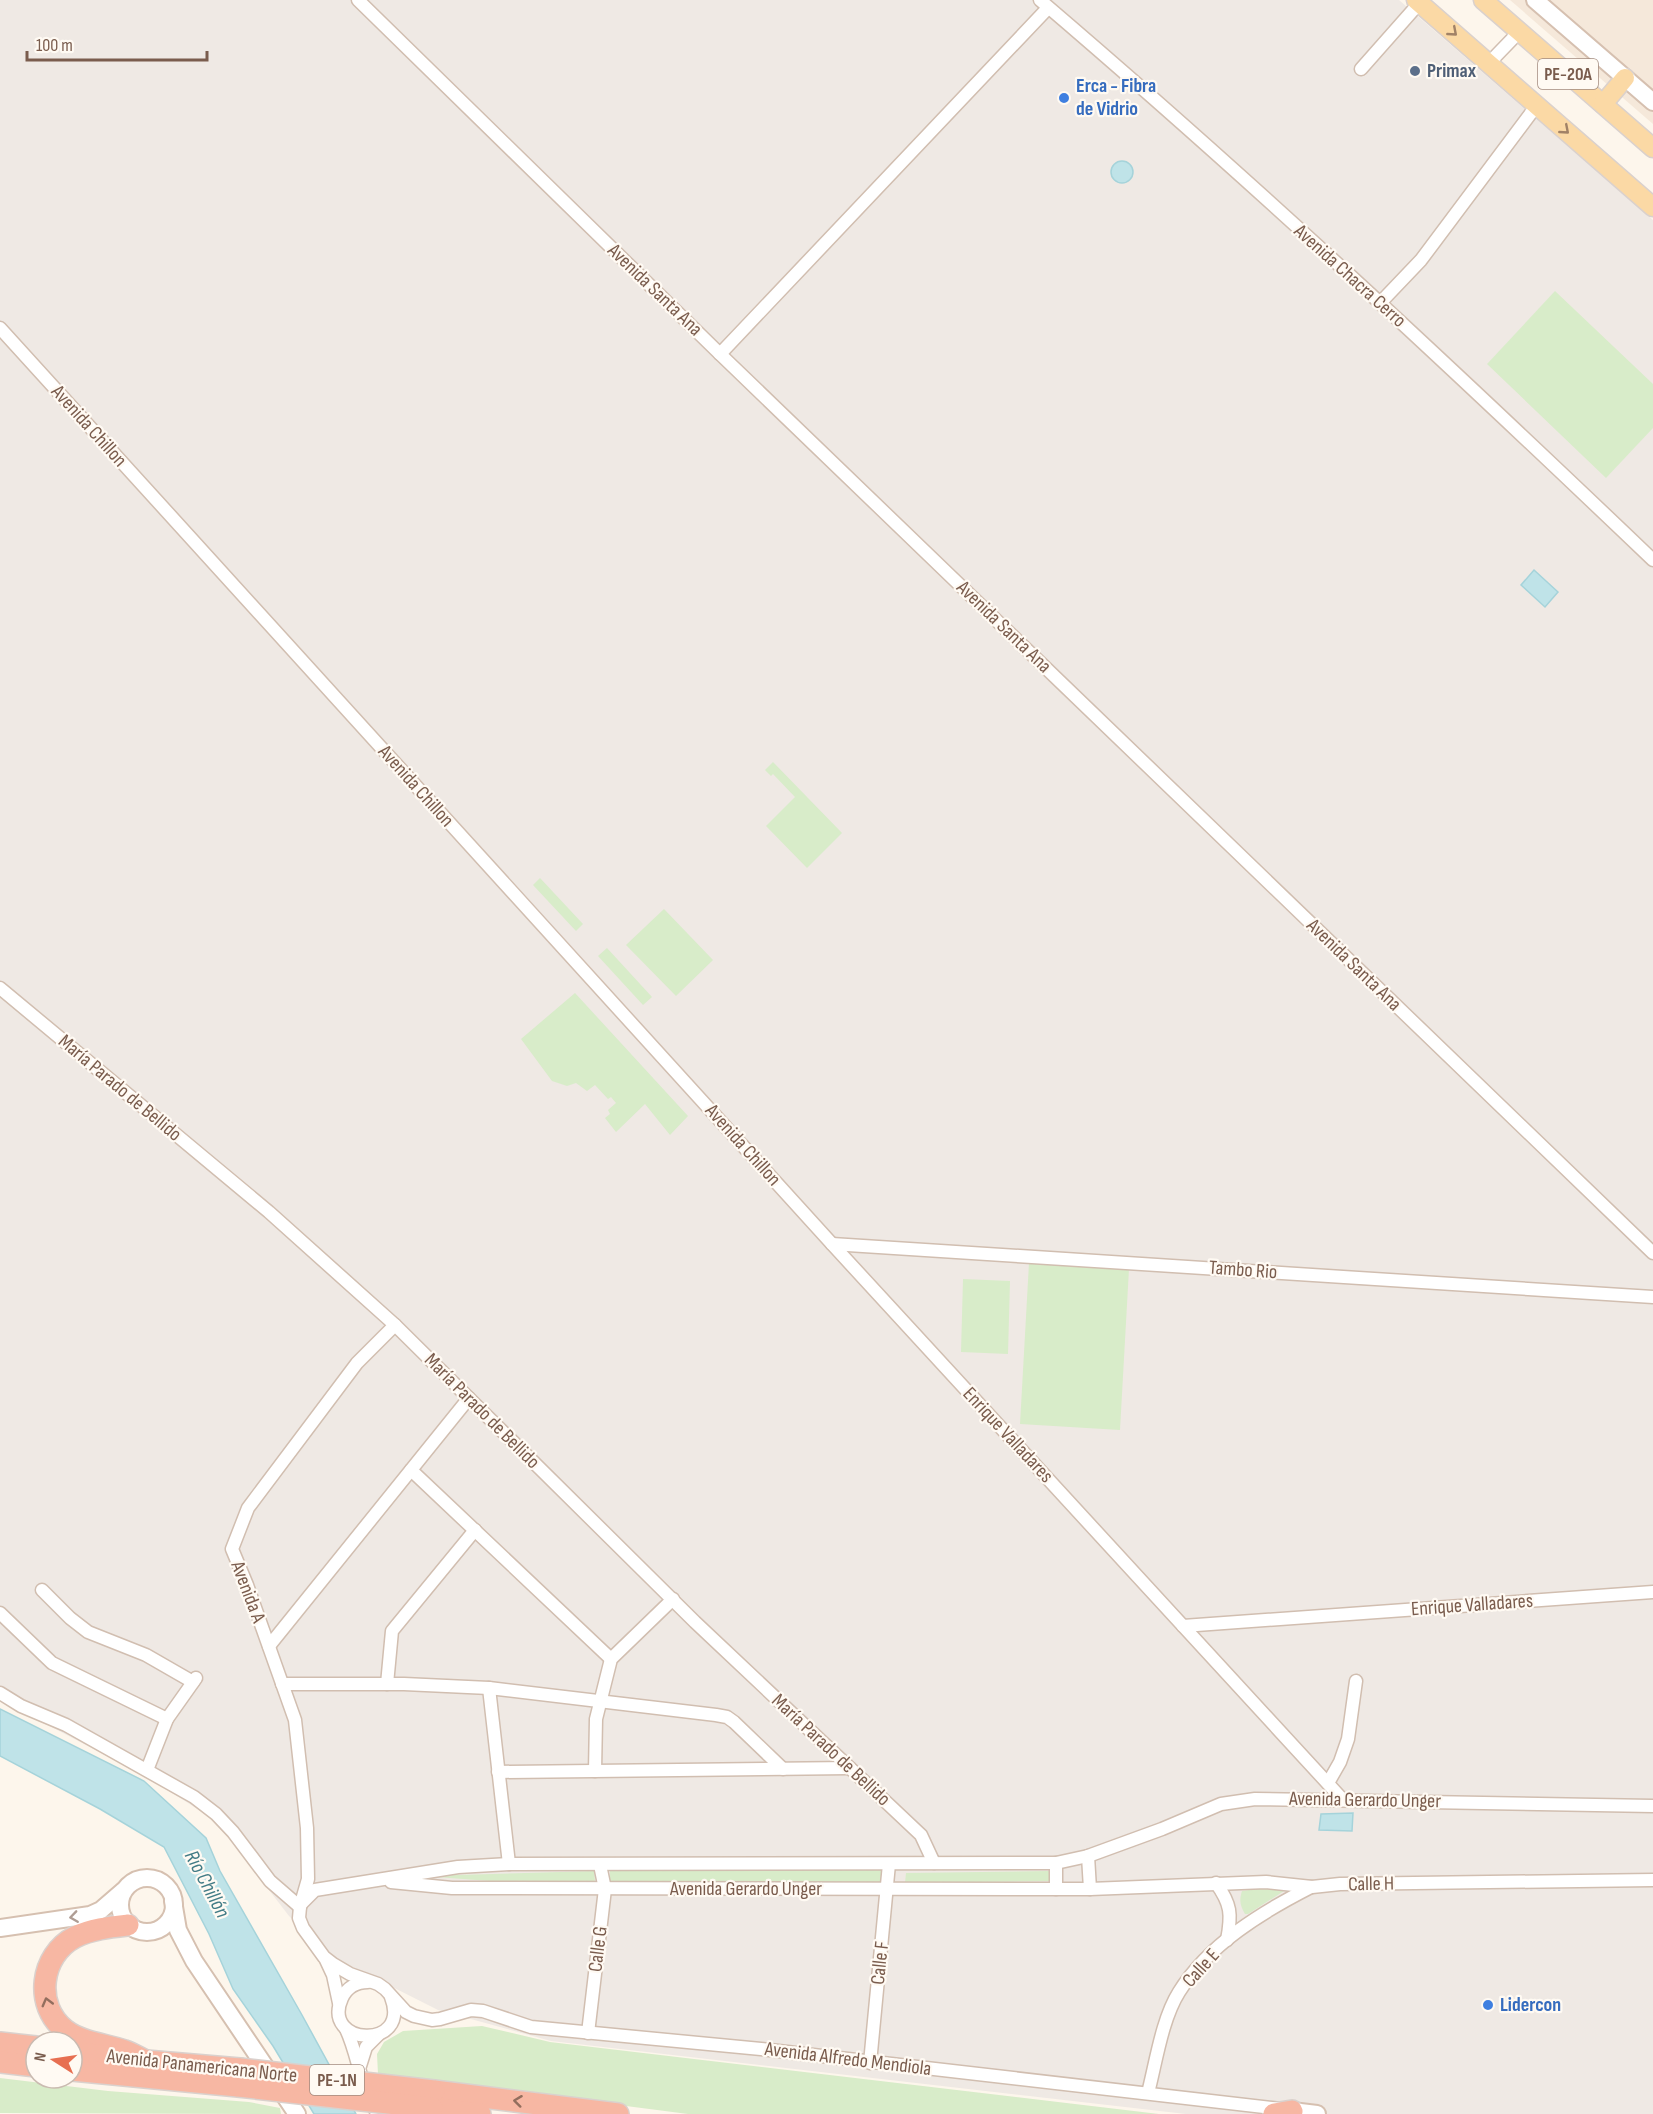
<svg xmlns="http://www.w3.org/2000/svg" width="1653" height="2114" font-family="'Sofia Sans Condensed',sans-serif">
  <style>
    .residential { fill: #f5e8da }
    .industrial { fill: #efe9e4 }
    .green { fill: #d8ecc9 }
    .water { fill: #bfe3e8; stroke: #a5d3da; stroke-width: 1.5 }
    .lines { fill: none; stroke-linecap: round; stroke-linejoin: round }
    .street-casing { stroke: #d1beb0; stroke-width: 15 }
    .secondary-casing { stroke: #d6c0b0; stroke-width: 20 }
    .primary-casing { stroke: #dad1cd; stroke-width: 21 }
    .highway-casing { stroke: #dad1cd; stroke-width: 24 }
    .street { stroke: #fff; stroke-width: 12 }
    .secondary { stroke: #fff; stroke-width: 16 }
    .primary { stroke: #fbd9a5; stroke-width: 18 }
    .highway { stroke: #f7b7a3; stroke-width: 21 }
    .highway-bridge-casing { stroke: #dad1cd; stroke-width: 24; stroke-linecap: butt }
    .highway-bridge { stroke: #f7b7a3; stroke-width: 21 }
    .oneway { stroke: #a18267 }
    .oneway2 { stroke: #af9d94 }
    .oneway3 { stroke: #936e5e }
    .service-dot { fill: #5c6f8a; stroke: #fffaf3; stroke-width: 2 }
    .shop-dot { fill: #3f7fe0; stroke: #fffaf3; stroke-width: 2 }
    .labels { text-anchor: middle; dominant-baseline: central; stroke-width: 4.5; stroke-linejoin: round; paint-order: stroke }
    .shield { fill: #fffaf3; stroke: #a28b7f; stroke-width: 1.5 }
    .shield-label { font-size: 18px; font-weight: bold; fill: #7a5c4d }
    .service-label { font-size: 20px; font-weight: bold; fill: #4e5e75; stroke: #fffaf3; text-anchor: start }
    .shop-label { font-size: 20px; font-weight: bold; fill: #366cbe; stroke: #fffaf3; text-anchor: start }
    .street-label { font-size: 20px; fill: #7a5c4d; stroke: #fffaf3 }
    .water-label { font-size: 21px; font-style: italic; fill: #437c86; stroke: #fffaf3 }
  </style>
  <rect width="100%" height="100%" fill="#fdf6ec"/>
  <polygon class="residential" points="1510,0 1653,0 1653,124"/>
  <polygon class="industrial" points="0,0 1399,0 1653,220 1653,2114 1186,2114 551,2041 438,2010 327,1954 289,1916 215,1820 145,1776 0,1700"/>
  <g class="green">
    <polygon points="1555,291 1653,384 1653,428 1606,478 1487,364"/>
    <polygon points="773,762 842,833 807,868 766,826 795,797 773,774 771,776 765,770"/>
    <polygon points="540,878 583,924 576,931 533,885"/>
    <polygon points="664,909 713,960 676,996 626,945"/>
    <polygon points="607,948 652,997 643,1005 598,956"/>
    <polygon points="575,993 688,1116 670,1135 645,1104 616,1132 605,1118 610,1114 608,1110 616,1103 611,1097 608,1099 595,1085 587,1091 576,1083 567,1086 552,1081 521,1039"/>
    <polygon points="1029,1263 1129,1269 1120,1430 1020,1424"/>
    <polygon points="963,1279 1010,1281 1008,1354 961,1352"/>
    <polygon points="610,1869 886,1870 885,1882 610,1882"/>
    <polygon points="594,1871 595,1882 503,1882 423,1876"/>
    <polygon points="1049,1871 1049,1881 905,1883 906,1873"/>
    <path d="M1256,1889h31l-39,25h-3c-5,-8 -6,-14 -3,-23z"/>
    <polygon points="482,2026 550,2042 1159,2114 688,2114 378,2074 377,2054 384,2042 403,2031"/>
    <polygon points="0,2078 108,2091 249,2102 280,2108 281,2114 0,2113"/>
  </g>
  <g class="water">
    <circle cx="1122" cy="172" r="11"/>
    <polygon points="1534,570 1558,592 1545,607 1521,585"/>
    <polygon points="0,1709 144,1781 206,1838 220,1871 302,2015 356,2114 314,2114 273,2046 233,1989 209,1934 164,1847 100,1809 0,1756"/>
    <polygon points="1353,1813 1352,1831 1319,1830 1321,1814"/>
  </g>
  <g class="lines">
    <defs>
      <g id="street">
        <polyline points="358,0 720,354 1653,1253"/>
        <path d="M1040,0c211,180 413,369 613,560"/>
        <polyline points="1489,63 1519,32"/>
        <polyline points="1361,69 1422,0"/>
        <polyline points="1380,303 1421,260 1537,105"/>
        <polyline points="0,328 832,1244 1343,1800"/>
        <polyline points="720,354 1048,8"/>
        <polyline points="0,988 269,1212 395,1325 695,1622 921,1835 934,1863"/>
        <polyline points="832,1244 1653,1297"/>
        <polyline points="395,1325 357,1363 248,1508 232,1549 247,1585 295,1720 307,1828 308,1879 300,1907 299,1918 303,1928 324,1957 333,1964 350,1974 378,1984 385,1989 406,2012 414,2016 432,2020 440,2019 471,2010 483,2011 531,2027 761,2049 1281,2109"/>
        <polyline points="411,1470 611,1659"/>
        <polyline points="42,1590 70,1618 88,1632 146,1655 193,1682"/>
        <polyline points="0,1613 52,1663 167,1719"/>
        <polyline points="1183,1626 1653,1592"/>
        <polyline points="269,1646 469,1398"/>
        <polyline points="282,1684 404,1684 489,1688 716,1715 727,1717 734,1722 783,1769"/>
        <polyline points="387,1684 392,1631 475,1530"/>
        <polyline points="489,1688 509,1864"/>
        <polyline points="0,1693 21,1706 66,1725 194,1797 216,1814 233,1832 270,1881 300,1907"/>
        <polyline points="147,1770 167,1719 196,1678"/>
        <polyline points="595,1771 596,1719 611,1659 673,1599"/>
        <polyline points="498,1772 850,1768"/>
        <polyline points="1328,1783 1340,1762 1348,1739 1356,1681"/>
        <polyline points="1088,1856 1090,1889"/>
        <polyline points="391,1882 452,1888 1090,1889 1266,1882 1312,1887 1340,1884 1653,1880"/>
        <path d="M1216,1883c15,21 16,31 11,57"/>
        <polyline points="1056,1889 1056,1863"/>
        <polyline points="302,1903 315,1890 458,1867 509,1864 1056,1863 1088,1856 1162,1829 1221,1804 1255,1799 1653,1806"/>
        <polyline points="326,1960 333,1975 339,2003"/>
        <path d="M368,1982c-11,0 -21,5 -26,16 -22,48 70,53 49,-1"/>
        <path d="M346,2029c13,27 14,60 32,85"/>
        <polyline points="588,2033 605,1889 600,1865"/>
        <polyline points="870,2063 889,1864"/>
        <polyline points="360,2066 366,2047 378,2035"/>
        <path d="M1148,2093c8,-31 14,-74 31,-101 30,-48 83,-80 132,-105"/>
      </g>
      <g id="secondary">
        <polyline points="1535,0 1653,102"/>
        <circle cx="147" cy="1905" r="27"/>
        <polyline points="173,1901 178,1930 194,1961 297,2114"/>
        <polyline points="0,1928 90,1915 101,1910 123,1891"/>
        <polyline points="1292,2111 1317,2114"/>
      </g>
      <g id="primary">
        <polyline points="1416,0 1653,207"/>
        <polyline points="1483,0 1653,148"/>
        <polyline points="1603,104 1625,78"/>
      </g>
      <g id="highway">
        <path d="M128,1925c-18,2 -37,4 -53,12 -35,18 -41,69 -10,93 17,13 40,14 60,21 7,2 14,7 21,10"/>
        <polyline points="0,2043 36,2047"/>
        <polyline points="72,2052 146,2061 240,2069"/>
        <polyline points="0,2062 36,2066"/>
        <polyline points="72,2070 238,2086"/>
        <polyline points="434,2091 618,2114"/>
        <polyline points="432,2108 480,2114"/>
        <polyline points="1274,2114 1292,2111"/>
      </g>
    </defs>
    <use href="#street" class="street-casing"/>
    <use href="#secondary" class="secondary-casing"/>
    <use href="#primary" class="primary-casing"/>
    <use href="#highway" class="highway-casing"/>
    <use href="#street" class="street"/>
    <use href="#secondary" class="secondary"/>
    <use href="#primary" class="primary"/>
    <use href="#highway" class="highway"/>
    <defs>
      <g id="highway-bridge">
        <polyline points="240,2069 434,2091"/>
        <polyline points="238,2086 432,2108"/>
      </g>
    </defs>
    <use href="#highway-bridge" class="highway-bridge-casing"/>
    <use href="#highway-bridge" class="highway-bridge"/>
  </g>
  <defs><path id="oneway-chevron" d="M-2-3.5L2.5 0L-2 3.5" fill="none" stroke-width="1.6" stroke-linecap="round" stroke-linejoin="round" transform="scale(1.5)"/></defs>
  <g class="oneway">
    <use href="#oneway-chevron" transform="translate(1453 32) rotate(41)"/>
    <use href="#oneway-chevron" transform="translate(1565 130) rotate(41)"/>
  </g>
  <use class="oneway2" href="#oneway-chevron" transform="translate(74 1917) rotate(172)"/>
  <g class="oneway3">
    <use href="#oneway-chevron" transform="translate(47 2002) rotate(-105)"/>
    <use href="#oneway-chevron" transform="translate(518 2101) rotate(-173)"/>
  </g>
  <circle class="service-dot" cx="1415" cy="71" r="6"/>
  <g class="shop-dot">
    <circle cx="1064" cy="98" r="6"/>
    <circle cx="1488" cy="2005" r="6"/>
  </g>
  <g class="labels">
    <g class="shield">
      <rect x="1538" y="59" width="60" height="30" rx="4.5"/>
      <rect x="310" y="2065" width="54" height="30" rx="4.5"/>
    </g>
    <g class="shield-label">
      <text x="1568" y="74">PE-20A</text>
      <text x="337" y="2080">PE-1N</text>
    </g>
    <g class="service-label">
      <text x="1427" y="71">Primax</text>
    </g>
    <g class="shop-label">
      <text x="1076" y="86">Erca - Fibra<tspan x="1076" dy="23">de Vidrio</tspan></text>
      <text x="1500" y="2005">Lidercon</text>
    </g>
    <g class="street-label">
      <text transform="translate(1350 276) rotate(42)">Avenida Chacra Cerro</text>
      <text transform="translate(655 290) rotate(44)">Avenida Santa Ana</text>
      <text transform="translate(89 426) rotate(48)">Avenida Chillon</text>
      <text transform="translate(1004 627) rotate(44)">Avenida Santa Ana</text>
      <text transform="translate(416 786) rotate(48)">Avenida Chillon</text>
      <text transform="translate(1354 965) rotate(44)">Avenida Santa Ana</text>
      <text transform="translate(120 1088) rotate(40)">María Parado de Bellido</text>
      <text transform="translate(743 1145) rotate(48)">Avenida Chillon</text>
      <text transform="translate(1243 1270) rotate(4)">Tambo Rio</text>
      <text transform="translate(482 1411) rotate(45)">María Parado de Bellido</text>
      <text transform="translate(1008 1435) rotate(47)">Enrique Valladares</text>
      <text transform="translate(248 1592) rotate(69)">Avenida A</text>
      <text transform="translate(1472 1605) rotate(-4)">Enrique Valladares</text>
      <text transform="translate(831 1750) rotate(43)">María Parado de Bellido</text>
      <text transform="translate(1365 1800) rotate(1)">Avenida Gerardo Unger</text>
      <text transform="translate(1371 1884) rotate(-1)">Calle H</text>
      <text x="746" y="1889">Avenida Gerardo Unger</text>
      <text transform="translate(598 1949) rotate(-83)">Calle G</text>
      <text transform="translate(880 1963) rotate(-84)">Calle F</text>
      <text transform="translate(1201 1968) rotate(-48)">Calle E</text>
      <text transform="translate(848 2059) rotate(7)">Avenida Alfredo Mendiola</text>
      <text transform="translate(202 2066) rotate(6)">Avenida Panamericana Norte</text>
    </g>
    <g class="water-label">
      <text transform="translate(207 1884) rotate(62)">Río Chillón</text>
    </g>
  </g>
  <g transform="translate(54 2060) rotate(282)"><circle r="28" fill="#fffaf3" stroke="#cabbb1" stroke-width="1.5"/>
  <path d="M0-4.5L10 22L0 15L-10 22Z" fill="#e76f51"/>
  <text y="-9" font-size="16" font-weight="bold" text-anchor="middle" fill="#7a5c4d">N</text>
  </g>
  <path d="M27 51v9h180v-9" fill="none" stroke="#7a5c4d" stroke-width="3"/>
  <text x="36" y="51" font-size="18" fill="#7a5c4d" stroke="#fffaf3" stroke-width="4.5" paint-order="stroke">100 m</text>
</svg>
